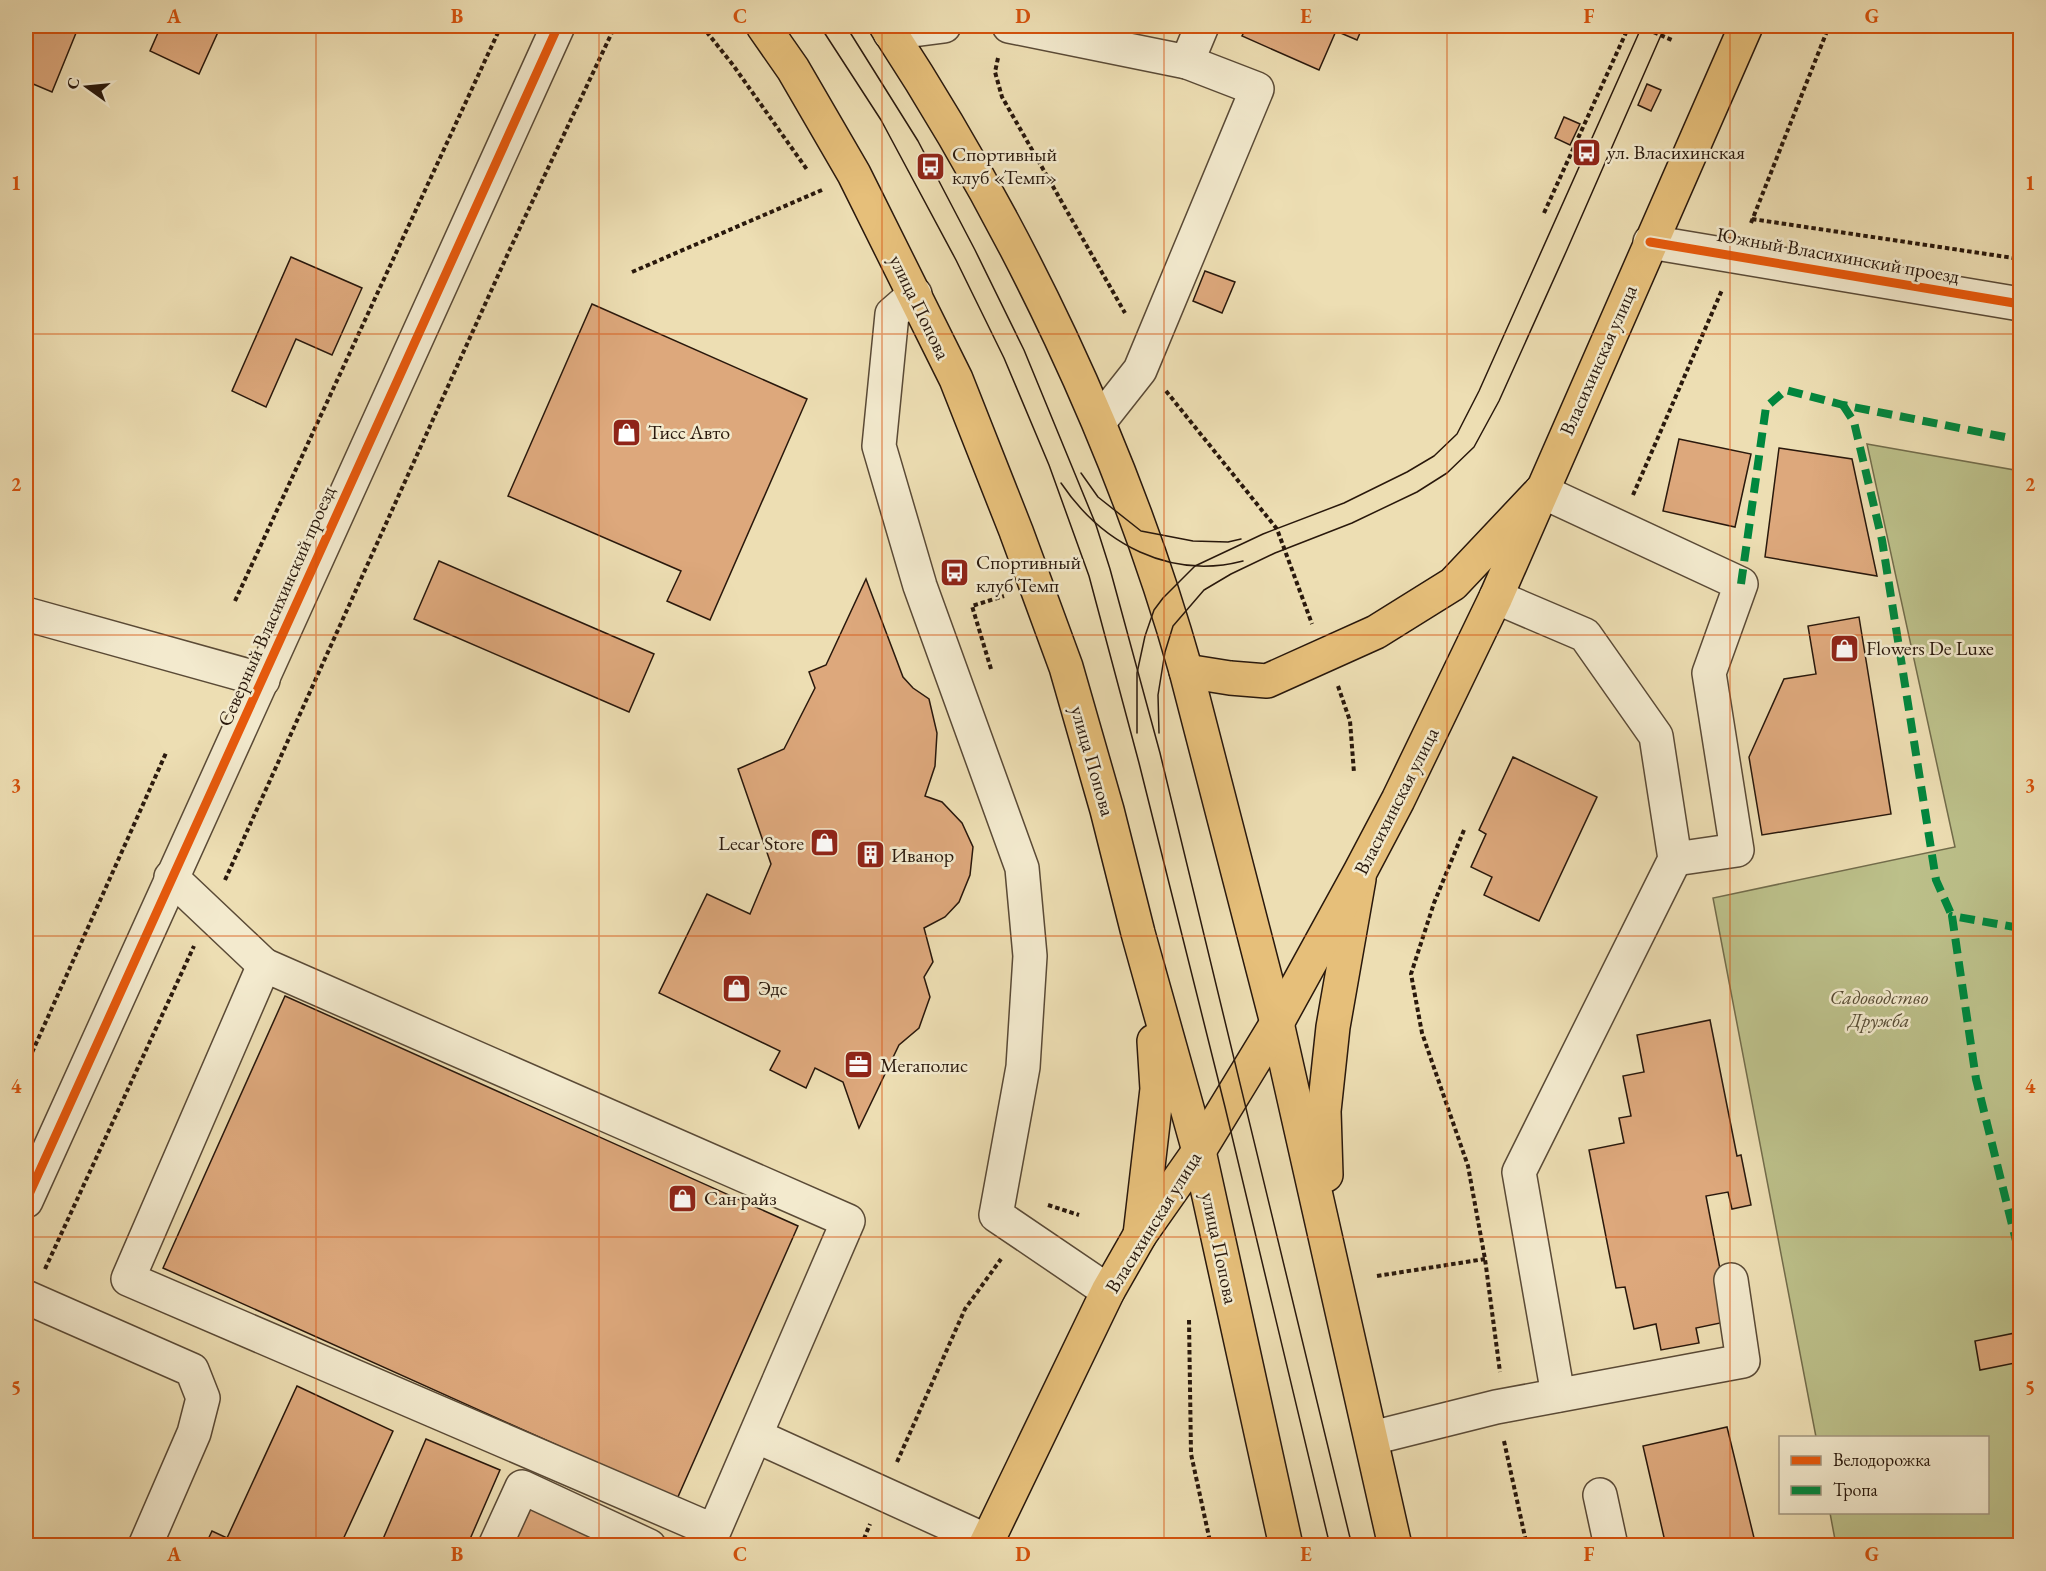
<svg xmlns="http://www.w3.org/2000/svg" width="2046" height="1571" font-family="'EB Garamond',serif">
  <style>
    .green { fill: #bcc08a; stroke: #726c4b; stroke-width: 1.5 }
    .building { fill: #dda87c; stroke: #29180c; stroke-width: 1.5 }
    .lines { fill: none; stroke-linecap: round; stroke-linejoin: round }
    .minor-casing { stroke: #5a4a36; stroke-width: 36 }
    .major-casing { stroke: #29180c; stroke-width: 36 }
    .highway-casing { stroke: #29180c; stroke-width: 36 }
    .path { stroke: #29180c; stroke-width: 4; stroke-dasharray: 4.5 3; stroke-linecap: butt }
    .minor { stroke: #f3eace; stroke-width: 33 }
    .major { stroke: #e6bf7a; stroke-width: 33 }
    .highway { stroke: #e6bf7a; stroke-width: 33 }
    .tram { stroke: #29180c; stroke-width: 1.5 }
    .quiet { stroke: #00873e; stroke-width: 8; stroke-dasharray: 15 8; stroke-linecap: butt }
    .cycleway-casing { stroke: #f3eace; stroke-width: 13 }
    .cycleway { stroke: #e8590c; stroke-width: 9 }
    .grid { fill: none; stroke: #d5520c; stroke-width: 1.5; stroke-opacity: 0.55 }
    .labels { text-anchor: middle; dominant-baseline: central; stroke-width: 5; stroke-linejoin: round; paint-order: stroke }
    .poi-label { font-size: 20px; fill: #29180c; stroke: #f3eace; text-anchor: start }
    .street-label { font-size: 20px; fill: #29180c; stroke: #f3eace }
    .park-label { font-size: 20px; font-style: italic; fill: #554a32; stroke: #f3eace }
    .neatline { fill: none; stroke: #d5520c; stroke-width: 2 }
    .grid-label { font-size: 20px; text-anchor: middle; font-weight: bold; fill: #d5520c }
  </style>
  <rect width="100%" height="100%" fill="#eddeb3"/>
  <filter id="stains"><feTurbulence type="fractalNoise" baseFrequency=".00333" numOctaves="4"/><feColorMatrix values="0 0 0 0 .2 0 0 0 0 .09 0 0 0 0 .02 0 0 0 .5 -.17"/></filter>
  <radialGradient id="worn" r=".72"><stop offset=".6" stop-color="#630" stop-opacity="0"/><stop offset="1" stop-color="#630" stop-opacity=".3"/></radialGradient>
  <polygon class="green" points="1867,444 2020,471 2020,1545 1836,1545 1830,1513 1988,1512 1988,1438 1816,1437 1713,898 1955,847"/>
  <g class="building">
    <polygon points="26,26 56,26 76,33 52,92 26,81"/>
    <polygon points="161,26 205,26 218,32 199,74 150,51"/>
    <polygon points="1247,26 1363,26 1357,40 1336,31 1319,70 1242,36"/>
    <polygon points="1647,84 1661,90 1651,111 1638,105"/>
    <polygon points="1564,117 1580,124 1570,145 1555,138"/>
    <polygon points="291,257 362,288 332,355 296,339 266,407 232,391"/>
    <polygon points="1205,271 1235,282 1222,313 1193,301"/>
    <polygon points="592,304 807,399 710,620 667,601 681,571 508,496"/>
    <polygon points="1679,439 1751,454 1735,527 1663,511"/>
    <polygon points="1779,448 1852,459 1877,576 1765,557"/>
    <polygon points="439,561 654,654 629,712 414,619"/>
    <polygon points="866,579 903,677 913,688 929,699 937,733 935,766 925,796 942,802 962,823 973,847 970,875 959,902 945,917 924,928 933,962 924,977 930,997 919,1028 899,1045 859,1128 843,1082 815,1068 806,1088 770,1070 780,1051 659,993 707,894 750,914 771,864 738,769 784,749 815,688 809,672 826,665"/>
    <polygon points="1859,617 1891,814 1762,835 1749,757 1784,679 1816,674 1808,626"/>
    <polygon points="1513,757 1597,797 1539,921 1484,895 1492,877 1471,867 1486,834 1479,830"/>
    <polygon points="285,996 798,1226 677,1499 163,1268"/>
    <polygon points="1710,1020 1737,1156 1741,1155 1751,1205 1732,1209 1728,1192 1706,1196 1730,1321 1696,1328 1699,1343 1661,1350 1656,1324 1634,1329 1625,1287 1616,1288 1589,1150 1624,1143 1619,1118 1631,1116 1623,1076 1644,1072 1637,1035"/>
    <polygon points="2015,1333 2020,1362 1980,1370 1975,1341"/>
    <polygon points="297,1386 393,1431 340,1546 205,1546 212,1531 227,1538"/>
    <polygon points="1727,1427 1756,1546 1666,1546 1643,1446"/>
    <polygon points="426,1439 500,1470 467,1546 380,1546"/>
    <polygon points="531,1504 625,1546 512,1546"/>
  </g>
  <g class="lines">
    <defs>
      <g id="minor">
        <polyline points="1009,26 1187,62 1202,26"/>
        <polyline points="890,33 944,26"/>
        <polyline points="1650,242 2020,304"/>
        <polyline points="915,294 892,314 879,446 920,586 1022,868 1030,956 1023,1067 996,1215 1108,1291"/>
        <polyline points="1099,422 1140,370 1257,89 1187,62"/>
        <polyline points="1541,491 1741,584 1709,673 1737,850 1675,859"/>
        <polyline points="1496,597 1585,635 1656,736 1675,859 1519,1172 1558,1395"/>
        <polyline points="26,614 263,680"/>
        <polyline points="171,877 264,965"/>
        <polygon points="264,965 848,1221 714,1531 128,1279"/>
        <polyline points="26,1201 558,26"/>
        <polyline points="26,1297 192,1370 203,1398 194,1433 145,1546"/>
        <polyline points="756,1436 987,1541"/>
        <polyline points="1372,1438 1496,1407 1743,1361 1731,1280"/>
        <polyline points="1600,1495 1611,1546"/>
        <polyline points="495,1546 522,1487 649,1546"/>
      </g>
      <g id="major">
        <polyline points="763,26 793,69 854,174 956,379 1016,531 1066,667 1107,810 1138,933 1199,1151 1286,1546"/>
        <path d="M886,26c129,197 236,418 300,645l91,352 118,523"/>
        <polyline points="1186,671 1230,678 1267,681 1376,632 1453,584 1540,492"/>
        <polyline points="1326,1175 1324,1111 1333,1027 1359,879"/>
        <polyline points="1140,1235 1157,1089 1154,1041"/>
      </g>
      <polyline id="highway" points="985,1546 1108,1291 1140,1235 1199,1151 1277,1023 1360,872 1398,800 1496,597 1746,26"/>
    </defs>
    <use href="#minor" class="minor-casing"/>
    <use href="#major" class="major-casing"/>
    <use href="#highway" class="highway-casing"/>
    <g class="path">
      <polyline points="702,26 733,65 808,171"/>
      <polyline points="1640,26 1674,41"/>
      <polyline points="998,58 995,72 1002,97 1125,313"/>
      <polyline points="1544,213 1629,26"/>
      <polyline points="1752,219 2020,259"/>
      <polyline points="1751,223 1829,26"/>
      <polyline points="632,272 822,190"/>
      <polyline points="1166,391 1277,529 1312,624"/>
      <polyline points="1633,495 1722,290"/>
      <polyline points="235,601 501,26"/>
      <polyline points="991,669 972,606 1004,596"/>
      <polyline points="1338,686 1350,721 1354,773"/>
      <polyline points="1464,830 1434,903 1411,974 1422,1033 1468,1166 1485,1259 1500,1372"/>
      <polyline points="225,880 510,249 615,26"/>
      <polyline points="26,1066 166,753"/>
      <polyline points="1048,1205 1079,1215"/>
      <polyline points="45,1269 194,946"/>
      <polyline points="1377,1276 1485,1259"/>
      <polyline points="1189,1320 1191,1454 1211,1546"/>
      <polyline points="1504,1441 1527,1546"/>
      <polyline points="897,1462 965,1309 1001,1259"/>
      <polyline points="861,1546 870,1524"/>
    </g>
    <use href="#minor" class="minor"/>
    <use href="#major" class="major"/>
    <use href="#highway" class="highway"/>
    <g class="tram">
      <polyline points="820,26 881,120 956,260 1004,358 1049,465 1089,576 1139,763 1225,1107 1330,1546"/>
      <polyline points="846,26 918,141 975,250 1024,350 1096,525 1110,569 1160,753 1352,1546"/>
      <polyline points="1081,473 1098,497 1141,531 1193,541 1228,542 1241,539"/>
      <path d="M1061,483c41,61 109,97 182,78"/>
      <polyline points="1137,733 1137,673 1145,636 1154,610 1163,598 1195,566 1263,534 1344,503 1407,472 1434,456 1457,434 1479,391 1642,26"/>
      <polyline points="1159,733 1158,695 1165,652 1173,626 1204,590 1231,574 1275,553 1352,523 1417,492 1447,473 1474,447 1499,401 1566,252 1665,26"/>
    </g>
    <g class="quiet">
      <polyline points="1843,405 1854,422 1882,540 1936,880 1952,916"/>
      <polyline points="1741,584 1766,407 1786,390 1843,405 2020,440"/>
      <polyline points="2020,928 1952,916 1976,1079 2020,1257"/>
    </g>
    <defs>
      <g id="cycleway">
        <polyline points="1650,242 2020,304"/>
        <polyline points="26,1201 558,26"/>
      </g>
    </defs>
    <use href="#cycleway" class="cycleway-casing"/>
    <use href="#cycleway" class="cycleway"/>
  </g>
  <path class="grid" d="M316,26v1520M599,26v1520M882,26v1520M1164,26v1520M1447,26v1520M1730,26v1520M26,334h1994M26,635h1994M26,936h1994M26,1237h1994"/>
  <defs>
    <symbol id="bus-square" viewBox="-11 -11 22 22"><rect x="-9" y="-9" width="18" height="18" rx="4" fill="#8f2418" stroke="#f3eace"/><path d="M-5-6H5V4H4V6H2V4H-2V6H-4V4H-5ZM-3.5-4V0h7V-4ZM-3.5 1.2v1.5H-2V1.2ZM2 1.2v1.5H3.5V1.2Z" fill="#fff"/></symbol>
    <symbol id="shop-square" viewBox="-11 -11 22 22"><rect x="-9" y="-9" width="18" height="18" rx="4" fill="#8f2418" stroke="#f3eace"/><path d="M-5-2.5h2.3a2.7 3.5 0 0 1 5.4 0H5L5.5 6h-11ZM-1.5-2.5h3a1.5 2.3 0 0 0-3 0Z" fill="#fff"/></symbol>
    <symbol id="building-square" viewBox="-11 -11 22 22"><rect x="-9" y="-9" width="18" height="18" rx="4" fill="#8f2418" stroke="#f3eace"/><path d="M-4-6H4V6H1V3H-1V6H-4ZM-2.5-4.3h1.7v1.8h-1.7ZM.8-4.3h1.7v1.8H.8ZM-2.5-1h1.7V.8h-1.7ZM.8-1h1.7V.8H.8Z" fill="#fff"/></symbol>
    <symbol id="office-square" viewBox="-11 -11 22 22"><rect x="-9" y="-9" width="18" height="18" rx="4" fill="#8f2418" stroke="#f3eace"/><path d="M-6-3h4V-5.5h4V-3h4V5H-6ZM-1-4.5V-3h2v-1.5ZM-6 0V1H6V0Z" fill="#fff"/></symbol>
  </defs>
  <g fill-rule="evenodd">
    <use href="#bus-square" x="1570" y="136" width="33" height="33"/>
    <use href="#bus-square" x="914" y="150" width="33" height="33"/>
    <use href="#shop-square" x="610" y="416" width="33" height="33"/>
    <use href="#bus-square" x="938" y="556" width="33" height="33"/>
    <use href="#shop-square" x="1828" y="632" width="33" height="33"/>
    <use href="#shop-square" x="808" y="826" width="33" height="33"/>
    <use href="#building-square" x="854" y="838" width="33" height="33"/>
    <use href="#shop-square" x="720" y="972" width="33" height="33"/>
    <use href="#office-square" x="842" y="1048" width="33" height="33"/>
    <use href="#shop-square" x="666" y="1182" width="33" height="33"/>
  </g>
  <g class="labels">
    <g class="poi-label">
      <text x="1607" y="152">ул. Власихинская</text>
      <text x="952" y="154">Спортивный<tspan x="952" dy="23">клуб «Темп»</tspan></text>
      <text x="648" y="432">Тисс Авто</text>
      <text x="976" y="562">Спортивный<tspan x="976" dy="23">клуб Темп</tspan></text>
      <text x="1866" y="648">Flowers De Luxe</text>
      <text x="804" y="843" text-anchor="end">Lecar Store</text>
      <text x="891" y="855">Иванор</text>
      <text x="758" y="988">Эдс</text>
      <text x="880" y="1065">Мегаполис</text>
      <text x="704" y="1198">Сан райз</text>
    </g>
    <g class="street-label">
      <text transform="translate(1838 255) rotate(10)">Южный Власихинский проезд</text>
      <text transform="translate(920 307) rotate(64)">улица Попова</text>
      <text transform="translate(1598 360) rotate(-66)">Власихинская улица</text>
      <text transform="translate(276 606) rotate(-66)">Северный Власихинский проезд</text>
      <text transform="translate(1093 761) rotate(74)">улица Попова</text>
      <text transform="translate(1396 801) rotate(-63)">Власихинская улица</text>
      <text transform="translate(1153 1222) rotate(-58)">Власихинская улица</text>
      <text transform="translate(1220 1248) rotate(78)">улица Попова</text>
    </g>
    <g class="park-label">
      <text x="1879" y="997">Садоводство<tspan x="1879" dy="23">Дружба</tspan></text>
    </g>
  </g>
  <rect width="2046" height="1571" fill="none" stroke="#eddeb3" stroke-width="66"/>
  <rect x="1779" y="1436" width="210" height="78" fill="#f3eace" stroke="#a29680" stroke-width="1.5"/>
  <rect x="1791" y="1456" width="30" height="9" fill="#e8590c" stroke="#a29680" stroke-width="1.5"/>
  <text x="1833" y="1466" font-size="18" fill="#29180c">Велодорожка</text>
  <rect x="1791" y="1486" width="30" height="9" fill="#00873e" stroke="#a29680" stroke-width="1.5"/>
  <text x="1833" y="1496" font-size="18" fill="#29180c">Тропа</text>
  <g transform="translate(87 87) rotate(285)" stroke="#f3eace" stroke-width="4.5" paint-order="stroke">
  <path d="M0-4.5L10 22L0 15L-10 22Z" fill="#29180c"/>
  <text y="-9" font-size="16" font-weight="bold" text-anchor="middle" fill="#29180c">С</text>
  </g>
  <rect x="33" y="33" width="1980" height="1505" class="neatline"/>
  <g class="grid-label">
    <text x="174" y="23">A</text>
    <text x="457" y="23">B</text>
    <text x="740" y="23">C</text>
    <text x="1023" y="23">D</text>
    <text x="1306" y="23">E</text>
    <text x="1589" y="23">F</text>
    <text x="1872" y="23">G</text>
    <text x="16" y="190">1</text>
    <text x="2030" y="190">1</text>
    <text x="16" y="491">2</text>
    <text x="2030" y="491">2</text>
    <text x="16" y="792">3</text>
    <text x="2030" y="792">3</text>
    <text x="16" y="1093">4</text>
    <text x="2030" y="1093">4</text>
    <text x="16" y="1394">5</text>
    <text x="2030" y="1394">5</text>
    <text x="174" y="1561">A</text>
    <text x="457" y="1561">B</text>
    <text x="740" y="1561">C</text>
    <text x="1023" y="1561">D</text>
    <text x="1306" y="1561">E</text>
    <text x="1589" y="1561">F</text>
    <text x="1872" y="1561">G</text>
  </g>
  <rect width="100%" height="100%" filter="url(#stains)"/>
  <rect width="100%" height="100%" fill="url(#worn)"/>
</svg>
